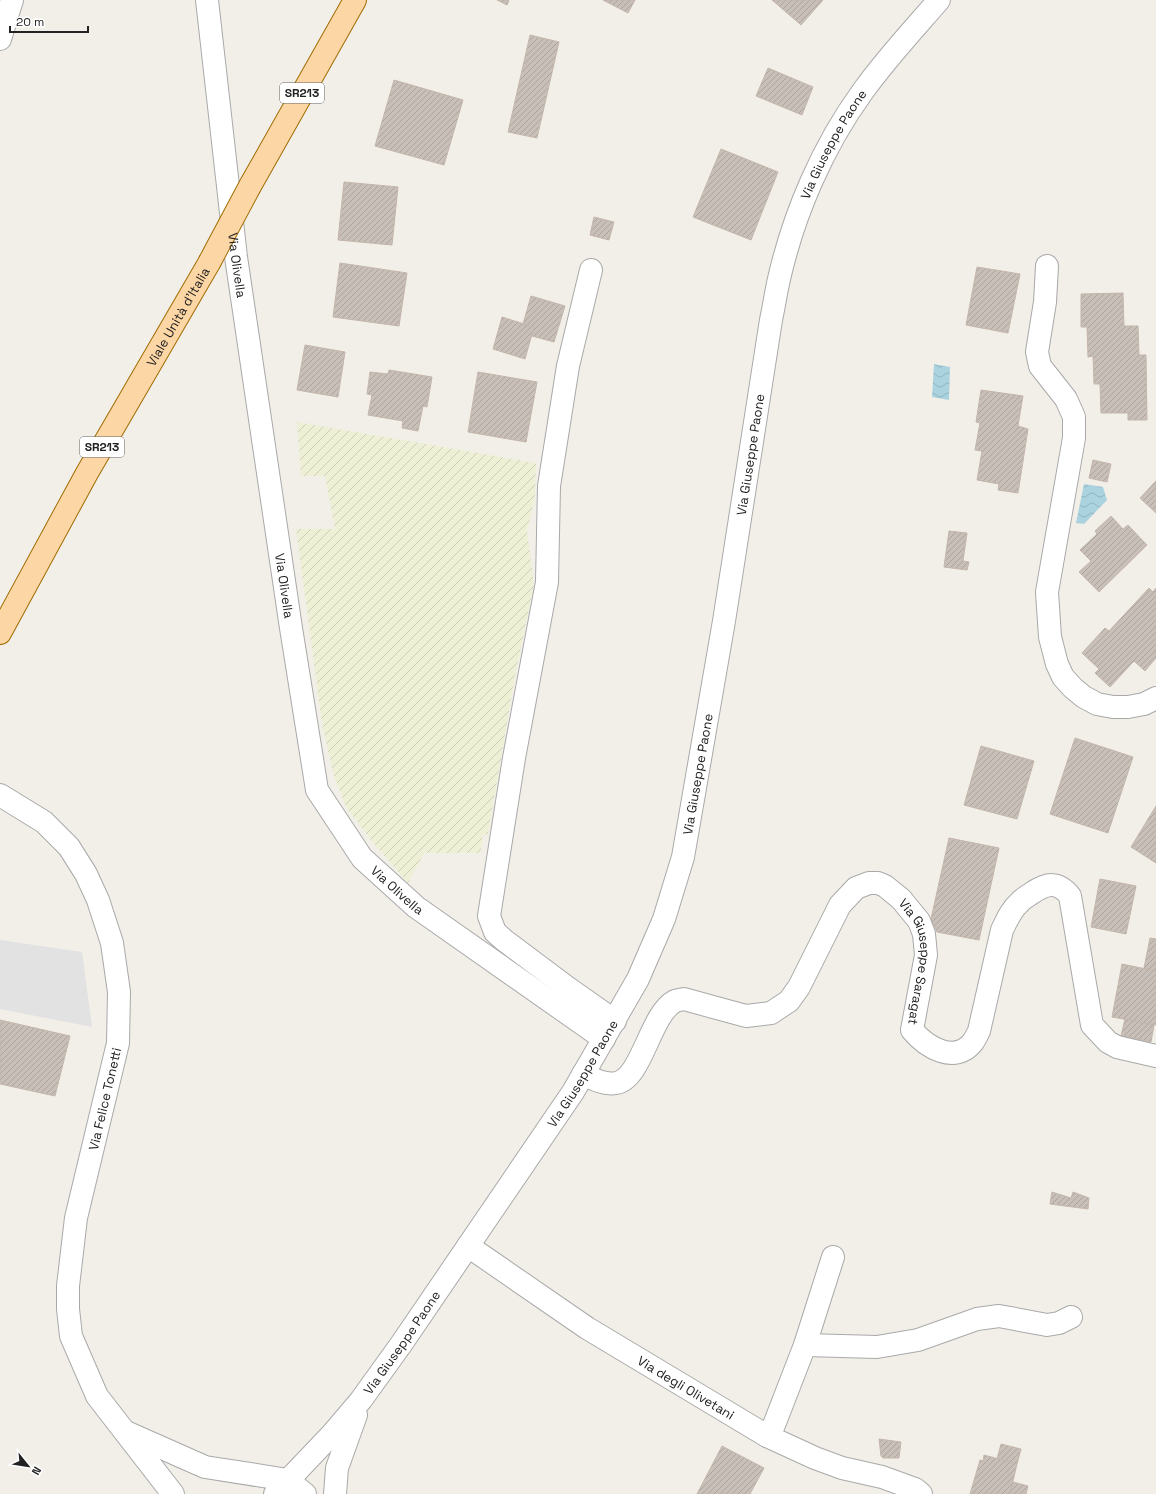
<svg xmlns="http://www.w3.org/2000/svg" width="1156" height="1494" font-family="'Space Grotesk',sans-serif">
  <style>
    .farmland { fill: url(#farmland-furrows) }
    .parking { fill: #e2e2e2 }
    .water { fill: url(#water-waves) }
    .building { fill: url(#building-hatch); stroke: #c4b6ab }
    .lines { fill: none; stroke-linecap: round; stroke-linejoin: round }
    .minor-casing { stroke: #a9a9a9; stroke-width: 24 }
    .major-casing { stroke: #a06b00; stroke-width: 24 }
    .minor { stroke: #fff; stroke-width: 22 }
    .major { stroke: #fcd6a4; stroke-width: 22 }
    .major-bridge-casing { stroke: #a06b00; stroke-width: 24; stroke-linecap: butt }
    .major-bridge { stroke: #fcd6a4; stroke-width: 22 }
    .labels { text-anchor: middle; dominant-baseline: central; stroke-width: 3.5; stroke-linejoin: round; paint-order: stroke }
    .shield { fill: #fff; stroke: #646464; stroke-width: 1 }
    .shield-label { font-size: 12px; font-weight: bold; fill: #222 }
    .street-label { font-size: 13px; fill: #222; stroke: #fff }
  </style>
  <defs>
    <pattern id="farmland-furrows" width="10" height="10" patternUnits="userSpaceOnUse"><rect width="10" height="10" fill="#eef0d5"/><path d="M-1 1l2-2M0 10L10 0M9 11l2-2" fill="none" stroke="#ccceb7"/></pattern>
    <pattern id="water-waves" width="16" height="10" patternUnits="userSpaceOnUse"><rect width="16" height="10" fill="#aad3df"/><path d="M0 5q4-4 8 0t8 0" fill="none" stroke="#92b5bf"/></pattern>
    <pattern id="building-hatch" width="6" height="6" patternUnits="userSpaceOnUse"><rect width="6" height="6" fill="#c7bfb8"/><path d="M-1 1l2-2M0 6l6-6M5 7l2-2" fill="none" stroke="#aba49e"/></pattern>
  </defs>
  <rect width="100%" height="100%" fill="#f2efe9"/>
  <polygon class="farmland" points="297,422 536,463 535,497 527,531 534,584 515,676 488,834 482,835 483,841 480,853 424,853 408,883 371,840 346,807 334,776 322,724 296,529 335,529 325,476 301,476"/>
  <polygon class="parking" points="0,940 82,952 92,1027 0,1009"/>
  <g class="water">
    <polygon points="934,364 950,367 949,400 932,397"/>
    <polygon points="1084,484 1103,487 1107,500 1084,524 1076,523"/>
  </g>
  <g class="building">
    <polygon points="497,0 509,0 507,5"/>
    <polygon points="603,0 635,0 628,13"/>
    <polygon points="772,0 823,0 801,25"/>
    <polygon points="530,35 559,42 537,138 508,132"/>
    <polygon points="768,68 813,87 802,115 756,96"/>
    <polygon points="394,80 463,100 444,165 375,146"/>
    <polygon points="721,149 778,172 751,240 693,217"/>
    <polygon points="344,182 398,187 392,245 338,240"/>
    <polygon points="594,217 614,222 609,240 590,235"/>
    <polygon points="340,263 407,273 399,326 333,317"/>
    <polygon points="977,267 1020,274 1008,333 966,325"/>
    <polygon points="1123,293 1124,326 1138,326 1139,355 1146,355 1147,420 1128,420 1128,413 1101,413 1100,384 1094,384 1093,356 1088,357 1087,327 1081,327 1081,294"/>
    <polygon points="531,296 565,306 554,342 532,336 534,327 523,324"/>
    <polygon points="502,317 534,327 525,359 493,349"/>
    <polygon points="305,345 345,352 338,397 297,390"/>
    <polygon points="389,370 432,377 427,407 423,406 418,431 402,428 403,421 368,415 372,395 367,394 370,372 388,374"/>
    <polygon points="478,372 537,382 526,442 468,432"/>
    <polygon points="981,390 1023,396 1018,426 1028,429 1018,493 998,490 999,484 977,480 982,451 975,450 980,423 976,422"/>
    <polygon points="1093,460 1111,464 1107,482 1089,478"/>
    <polygon points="1156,481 1156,513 1140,498"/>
    <polygon points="1111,516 1123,529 1128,525 1147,545 1099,592 1079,572 1091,561 1080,550 1097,534 1095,531"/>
    <polygon points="949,531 967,533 963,561 969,562 967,570 944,567"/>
    <polygon points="1149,588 1153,592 1156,588 1156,658 1145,671 1134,661 1110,687 1095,673 1099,669 1082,653 1105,628 1109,631"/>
    <polygon points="1075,738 1133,757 1108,833 1050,814"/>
    <polygon points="981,746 1034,761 1017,819 964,805"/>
    <polygon points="1156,806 1156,863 1131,847"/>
    <polygon points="949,838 999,848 979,940 937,932 931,919"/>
    <polygon points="1100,879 1136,886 1126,934 1091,927"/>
    <polygon points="1150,938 1156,939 1156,971 1144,968"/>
    <polygon points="1122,964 1156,971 1156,1025 1112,1017"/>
    <polygon points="1125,1019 1154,1025 1151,1042 1121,1036"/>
    <polygon points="0,1020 70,1036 55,1096 0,1084"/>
    <polygon points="1052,1192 1071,1198 1073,1192 1089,1198 1088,1209 1050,1204"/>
    <polygon points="879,1439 901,1442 899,1458 883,1458 881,1456"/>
    <polygon points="1001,1444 1021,1449 1017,1464 997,1459"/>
    <polygon points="722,1446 764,1468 750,1494 697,1494"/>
    <polygon points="984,1455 1017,1464 1010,1494 970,1494 980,1460 983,1461"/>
    <polygon points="1013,1482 1028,1486 1026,1494 1010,1494"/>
  </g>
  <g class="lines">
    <defs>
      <g id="minor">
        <path id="s1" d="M207,0l29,257 55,371 26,162 45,68 54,49 188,132"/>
        <polyline points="0,39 12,0"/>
        <polyline points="1047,266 1045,302 1037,352 1040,366 1066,399 1074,417 1074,438 1047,592 1050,637 1057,664 1063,677 1073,688 1084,697 1097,704 1113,707 1128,707 1144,704 1156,698"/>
        <polyline points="591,270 568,366 549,486 547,582 514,758 489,916 495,932 504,940 568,988 615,1021"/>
        <polyline points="0,795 44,822 69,847 86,874 98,900 112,943 119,992 118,1043 76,1218 68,1286 68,1309 71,1336 97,1396 173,1494"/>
        <path id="s2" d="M583,1074c10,5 21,11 33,9 26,-4 34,-69 59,-82 2,-1 6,-1 9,-2l62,17 25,-3 18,-12 10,-14 41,-82 16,-17 13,-5h9l7,3 16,13 18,22 5,13 2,21 -14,75c14,17 43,35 61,12 2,-3 4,-7 6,-11l23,-101c5,-10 9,-20 17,-27 3,-4 9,-7 13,-10 15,-10 26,-12 38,3l22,129 16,17 9,5 39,9"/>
        <path id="s3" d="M468,1246l119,82 180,108 48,22 27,10 40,9 33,12 6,5"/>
        <polyline points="805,1345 877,1347 918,1340 977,1319 999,1316 1047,1325 1059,1323 1071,1317"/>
        <polyline points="126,1432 205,1467 288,1480 305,1494"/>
        <polyline points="767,1436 774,1425 805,1345 833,1257"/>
        <path id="s4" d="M275,1494l58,-61 28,-33 41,-57 171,-251 65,-113 26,-60 19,-62 41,-236 47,-301c3,-14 5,-28 8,-41 15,-66 44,-133 84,-188 23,-32 50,-61 76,-91"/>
        <polyline points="335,1494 337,1468 356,1415"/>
      </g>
      <g id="major">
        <polyline points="250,186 355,0"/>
        <path id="s5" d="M0,633l87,-160 122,-210"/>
      </g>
    </defs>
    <use href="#minor" class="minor-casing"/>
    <use href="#major" class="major-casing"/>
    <use href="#minor" class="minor"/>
    <use href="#major" class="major"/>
    <defs>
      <polyline id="major-bridge" points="209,263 250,186"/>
    </defs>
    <use href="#major-bridge" class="major-bridge-casing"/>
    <use href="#major-bridge" class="major-bridge"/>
  </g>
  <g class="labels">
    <g class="shield">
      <rect x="280" y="83" width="44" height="20" rx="3"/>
      <rect x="80" y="437" width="44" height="20" rx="3"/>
    </g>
    <g class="shield-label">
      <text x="302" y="93">SR213</text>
      <text x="102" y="447">SR213</text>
    </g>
    <g class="street-label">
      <text stroke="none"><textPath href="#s4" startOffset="1494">Via Giuseppe Paone</textPath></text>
      <text stroke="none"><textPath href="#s1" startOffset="267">Via Olivella</textPath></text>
      <text stroke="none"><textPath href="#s5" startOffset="363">Viale Unità d'Italia</textPath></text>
      <text stroke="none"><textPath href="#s4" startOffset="1170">Via Giuseppe Paone</textPath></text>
      <text stroke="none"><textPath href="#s1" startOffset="591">Via Olivella</textPath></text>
      <text stroke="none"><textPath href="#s4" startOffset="846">Via Giuseppe Paone</textPath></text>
      <text stroke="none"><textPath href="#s1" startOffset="927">Via Olivella</textPath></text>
      <text stroke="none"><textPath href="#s2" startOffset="510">Via Giuseppe Saragat</textPath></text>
      <text stroke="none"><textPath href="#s4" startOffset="522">Via Giuseppe Paone</textPath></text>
      <text transform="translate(105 1099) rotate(-77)">Via Felice Tonetti</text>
      <text stroke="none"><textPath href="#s4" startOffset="198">Via Giuseppe Paone</textPath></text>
      <text stroke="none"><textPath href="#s3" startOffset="260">Via degli Olivetani</textPath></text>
    </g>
  </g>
  <g transform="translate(28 1466) rotate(120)" stroke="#ffffff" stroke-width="3" paint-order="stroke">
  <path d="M0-3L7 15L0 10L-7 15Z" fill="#222222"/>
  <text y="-6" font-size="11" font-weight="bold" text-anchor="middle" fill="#222222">N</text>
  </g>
  <path d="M10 26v6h78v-6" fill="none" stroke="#222222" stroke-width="2"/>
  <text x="16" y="26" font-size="12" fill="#222222" stroke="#ffffff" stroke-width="3" paint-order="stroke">20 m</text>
</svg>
